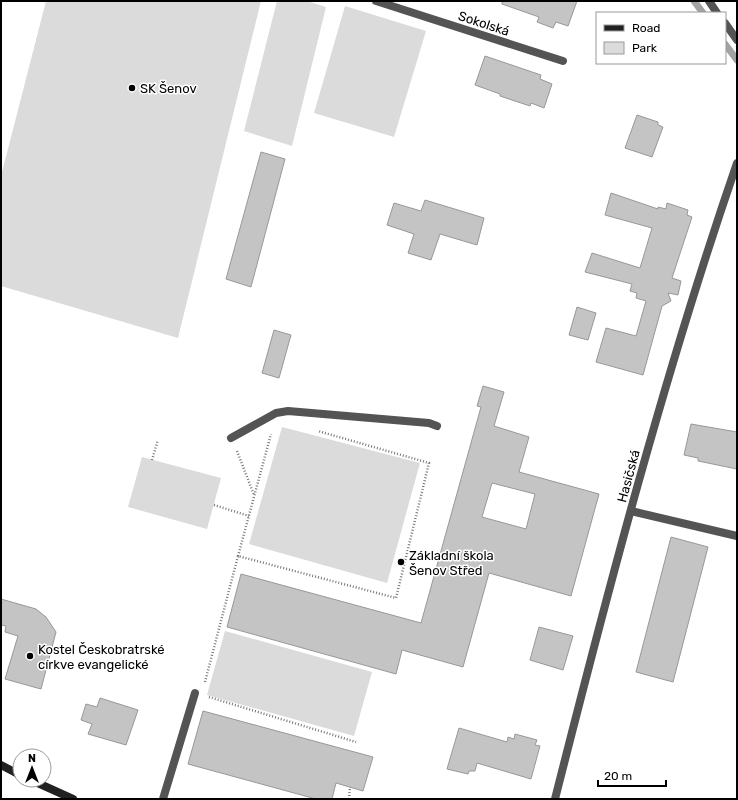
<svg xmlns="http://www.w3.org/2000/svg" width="738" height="800" viewBox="0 0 738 800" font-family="Rubik,sans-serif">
	<rect width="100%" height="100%" fill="#fff"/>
	<path fill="#dbdbdb" d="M46,1h215l-83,337 -177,-52v-110z
		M277,1h30l19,6 -34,139 -48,-15z
		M345,6l81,25 -32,106 -80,-24z
		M282,427l138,36 -33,120 -138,-39z
		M142,457l79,21 -14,51 -79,-22z
		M225,631l147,41 -18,64 -147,-41z"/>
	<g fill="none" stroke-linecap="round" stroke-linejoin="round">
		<path stroke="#a2a2a2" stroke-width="7" d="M694,1l9,12
			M725,44l12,16"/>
	</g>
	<path fill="#c4c4c4" stroke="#989898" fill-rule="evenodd" d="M502,1h75l-9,25 -12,-4 -3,6 -16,-6 2,-5 -37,-13z
		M485,56l56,19 -1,4 12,5 -8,24 -13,-5 -1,3 -30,-10v-2l-25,-9z
		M637,115l21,7v3l5,2 -11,30 -27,-9z
		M261,152l24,7 -34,128 -25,-8z
		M611,193l47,16v-2l8,2 1,-6 21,7 -1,5 5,2 -20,61 9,3 -3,14 -10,-2 3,8 -9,5 -19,69 -47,-13 10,-34 30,8 10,-35 -10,-3 1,-5 -7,-2 2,-7 -47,-12 7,-19 48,15 12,-40 -47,-13z
		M425,200l59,18 -7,27 -37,-11 -9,26 -23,-7 6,-19 -27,-9 7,-22 27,8z
		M577,307l19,6 -8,27 -19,-5z
		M274,330l17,5 -12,43 -17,-5z
		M483,386l21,6 -10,34 35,11 -10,35 80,22 -28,102 -82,-23 -26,94 -61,-17 -6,24 -169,-47 14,-53 180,49 60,-216 -4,-1zM492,483l43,11 -9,35 -44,-12z
		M691,424l46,8v37l-39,-8v-3l-14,-3z
		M671,537l37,10 -35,135 -37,-10z
		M1,599l35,10 10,8 10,15 -15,57 -36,-10 13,-43 -13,-4 1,-6 -5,-1z
		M539,627l34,9 -10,34 -33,-10z
		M100,698l38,12 -12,35 -38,-11 4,-10 -11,-4 5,-16 11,3z
		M203,711l170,46 -10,34 -27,-8 -4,16h-16l-128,-35z
		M459,728l48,14 1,-5 6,2 1,-5 22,6 -2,5 5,1 -9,33 -54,-16 -2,8h-6l-1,3 -21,-5z"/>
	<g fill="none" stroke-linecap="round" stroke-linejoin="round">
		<path stroke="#767676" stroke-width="2.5" stroke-dasharray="1 2" stroke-linecap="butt" d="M237,451l17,44
			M152,460l6,-20
			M214,505l35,11
			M238,556l33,-122
			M205,682l33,-126 158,42 33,-135 -111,-32
			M209,697l147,45
			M349,799l1,-12"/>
		<path stroke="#545454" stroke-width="8" d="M709,1l8,12
			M725,23l12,17
			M231,438l45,-25 12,-2 141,12 8,3
			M631,511l106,25
			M163,799l32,-106"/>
		<path stroke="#545454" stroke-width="8" d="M376,1l187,60
			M555,799c54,-213 110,-427 182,-636"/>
		<path stroke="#212121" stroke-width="8" d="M1,765l19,10
			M31,780l42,19"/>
	</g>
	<g fill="#000" stroke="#fff" stroke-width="1.5">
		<circle cx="132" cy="88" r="4"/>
		<circle cx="401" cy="562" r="4"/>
		<circle cx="30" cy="656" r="4"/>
	</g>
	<g text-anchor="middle" stroke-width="3" stroke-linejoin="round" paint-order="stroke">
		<g font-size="13" fill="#000" stroke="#fff">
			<text transform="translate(484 23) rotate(18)" y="5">Sokolská</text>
			<text transform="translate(628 476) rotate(-75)" y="5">Hasičská</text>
		</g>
		<g font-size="13" fill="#000" stroke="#fff" text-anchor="start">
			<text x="140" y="93">SK Šenov</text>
			<text x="409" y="560">Základní škola<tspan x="409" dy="15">Šenov Střed</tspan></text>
			<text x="38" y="654">Kostel Českobratrské<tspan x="38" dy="15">církve evangelické</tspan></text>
		</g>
	</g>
	<rect width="738" height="800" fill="none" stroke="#000000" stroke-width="4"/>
	<rect x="596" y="12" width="130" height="52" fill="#ffffff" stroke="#999999"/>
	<rect x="604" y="25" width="20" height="6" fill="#212121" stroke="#999999"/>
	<text x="632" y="32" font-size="12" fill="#000000">Road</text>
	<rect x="604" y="42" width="20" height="12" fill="#dbdbdb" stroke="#999999"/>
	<text x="632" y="52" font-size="12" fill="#000000">Park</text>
	<g transform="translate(32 768)"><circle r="19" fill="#ffffff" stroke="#999999"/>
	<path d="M0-3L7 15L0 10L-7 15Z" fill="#000000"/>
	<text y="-6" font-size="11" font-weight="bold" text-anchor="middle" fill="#000000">N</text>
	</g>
	<path d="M598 780v6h68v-6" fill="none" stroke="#000000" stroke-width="2"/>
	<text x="604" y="780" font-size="12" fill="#000000" stroke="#ffffff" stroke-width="3" paint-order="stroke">20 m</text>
</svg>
